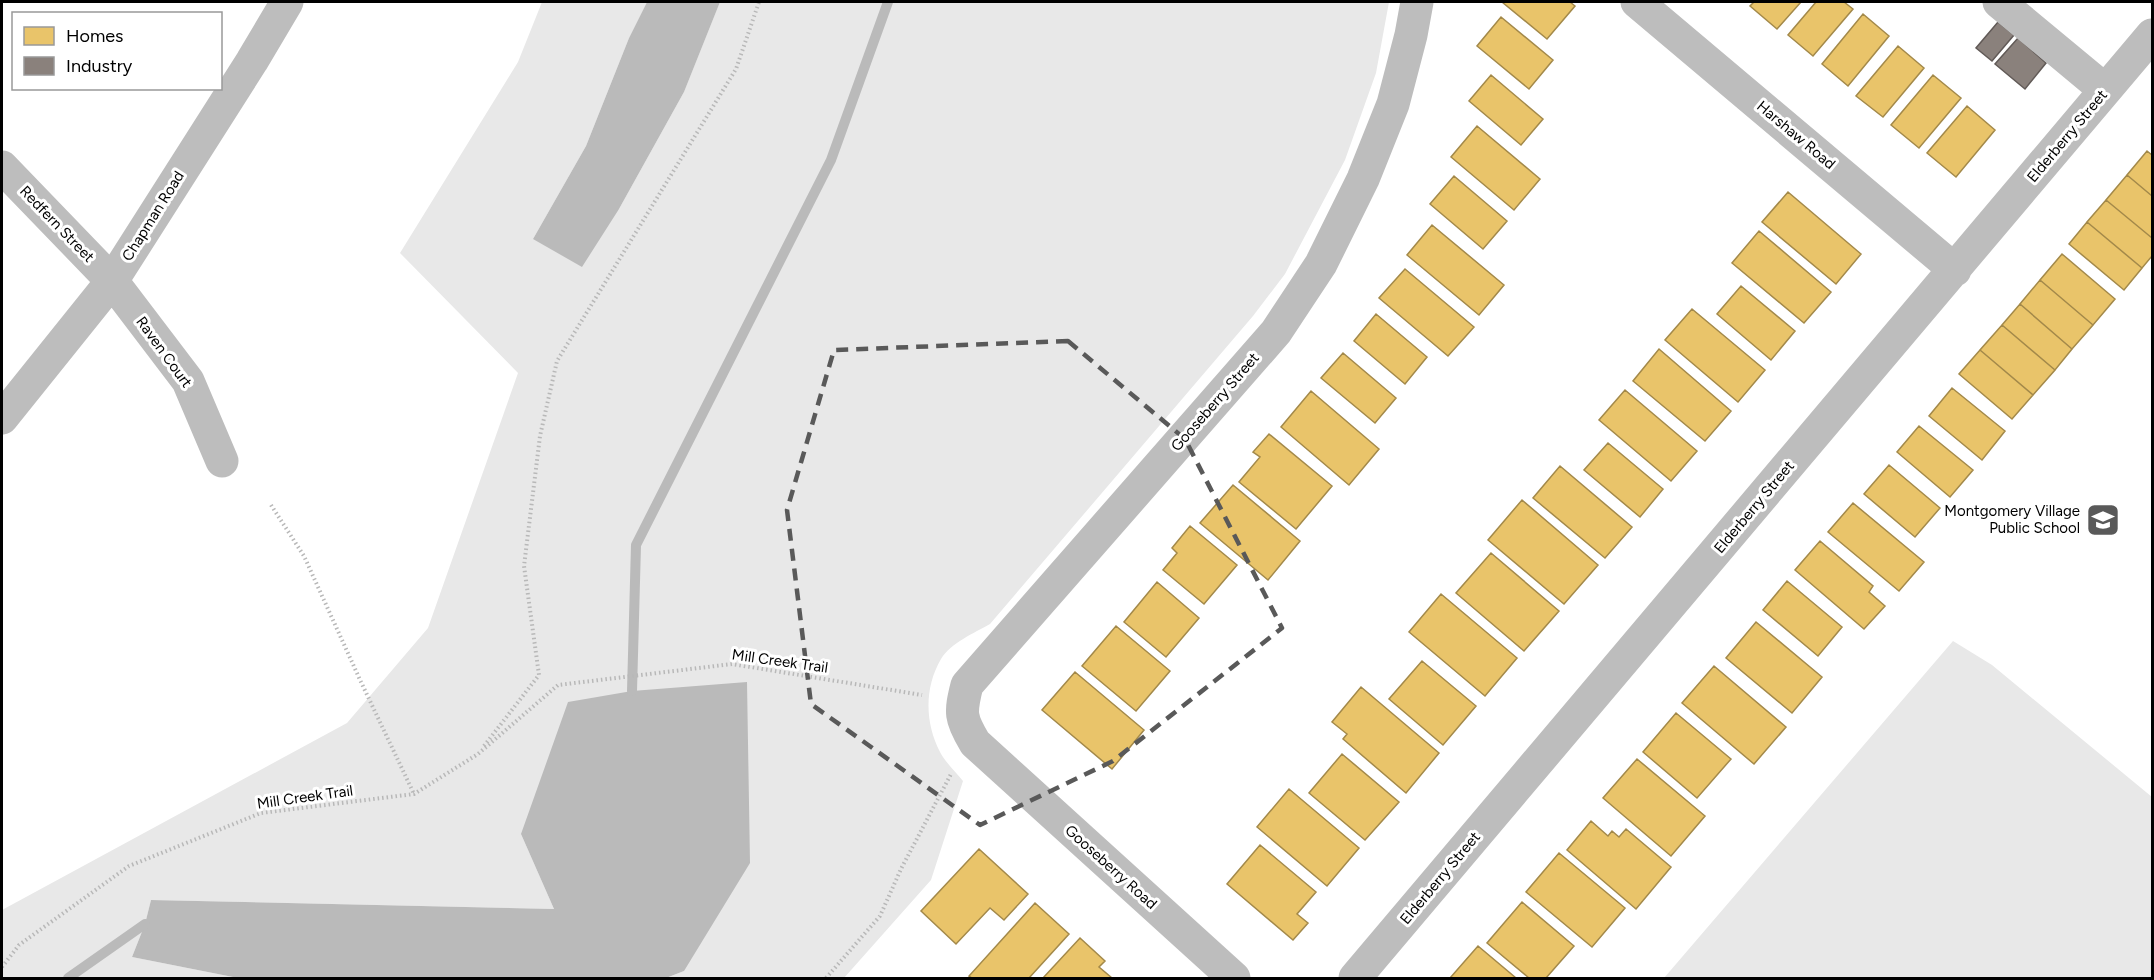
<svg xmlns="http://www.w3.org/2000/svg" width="2154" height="980" viewBox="0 0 2154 980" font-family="Figtree,sans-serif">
	<rect width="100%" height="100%" fill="#fff"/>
	<path fill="#e8e8e8" d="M542,2h105l-18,36 -43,108 -53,93 86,-30 65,-117 36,-90h669l-13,71 -31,87 -60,114 -32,42 -263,308c-16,9 -39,19 -49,35 -17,29 -16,64 -1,93 5,10 16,20 23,29l-32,99 -87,98h-178l18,-7 -163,-137 33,75 -403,-9 -6,24 -13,33 106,21h-236v-68l345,-187 81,-95 90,-255 -118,-120 118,-191z
		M1953,641l39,24 160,132v181h-488z"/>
	<path fill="#bababa" d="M647,2h73l-36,90 -65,117 -37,58 -49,-28 53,-93 43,-108z
		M747,682l3,181 -66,108 -18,7h-428l-106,-21 13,-33 6,-24 403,9 -33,-75 47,-132 64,-11z"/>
	<path fill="#e9c46a" stroke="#a3894a" stroke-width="1.5" d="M1502,2h68l5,4 -28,33z
		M1754,2h47l-24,27 -27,-23z
		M1816,2h28l9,7 -40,47 -25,-21z
		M1863,14l26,22 -41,50 -26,-22z
		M1501,17l52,43 -24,29 -52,-43z
		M1898,46l26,22 -41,49 -27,-21z
		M1491,75l52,44 -22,26 -52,-44z
		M1933,75l28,23 -42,50 -28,-23z
		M1967,106l28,24 -39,47 -29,-24z
		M1477,126l63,53 -26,31 -63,-53z
		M2147,151l5,4v41l-25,-21z
		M2127,175l25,21v42l-46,-38z
		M1454,176l53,45 -24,28 -53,-45z
		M1788,192l73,62 -25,30 -74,-62z
		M2106,200l46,38v18l-10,12 -55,-46z
		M2087,222l55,46 -18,22 -55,-46z
		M1432,225l72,60 -25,30 -72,-60z
		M1759,231l72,61 -27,31 -72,-60z
		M2062,254l53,45 -22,26 -53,-45z
		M1405,269l69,58 -26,29 -69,-58z
		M2040,280l53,45 -21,24 -52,-45z
		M1741,286l54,45 -24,29 -54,-46z
		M2020,304l52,45 -17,21 -53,-45z
		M1692,309l73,61 -27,32 -73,-62z
		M1376,314l51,43 -22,27 -51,-43z
		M2002,325l53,45 -22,25 -53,-45z
		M1659,349l72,62 -26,30 -72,-60z
		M1980,350l53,45 -21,24 -53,-45z
		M1343,353l53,45 -21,25 -54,-45z
		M1952,388l53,43 -23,29 -53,-44z
		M1625,390l72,61 -26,30 -72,-61z
		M1311,391l68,58 -30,36 -68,-58z
		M1919,426l54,44 -23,27 -53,-45z
		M1269,434l63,52 -36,43 -57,-47 21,-25 -7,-5z
		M1608,443l55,46 -23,28 -56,-47z
		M1889,465l51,43 -25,29 -51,-43z
		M1560,466l72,61 -27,31 -72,-60z
		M1233,485l67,56 -32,39 -68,-57z
		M1522,500l76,65 -34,39 -76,-64z
		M1853,503l71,59 -25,29 -71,-59z
		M1190,526l47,39 -33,39 -41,-34 14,-17 -5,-5z
		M1820,541l53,45 -4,6 16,14 -21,23 -69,-59z
		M1491,553l68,58 -35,40 -68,-58z
		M1787,581l55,46 -24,29 -55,-46z
		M1157,582l42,36 -33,39 -42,-35z
		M1441,594l76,64 -32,38 -76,-64z
		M1756,622l66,55 -30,36 -66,-55z
		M1116,626l54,45 -34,40 -54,-45z
		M1422,661l54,45 -33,39 -54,-46z
		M1714,666l72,61 -32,37 -72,-61z
		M1075,672l69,58 -32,39 -70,-59z
		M1361,687l78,66 -33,40 -63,-54 4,-5 -15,-12z
		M1676,713l55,46 -34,39 -54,-46z
		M1342,754l57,48 -34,38 -56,-47z
		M1637,759l68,57 -34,40 -68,-58z
		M1289,789l70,59 -32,38 -70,-59z
		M1591,821l17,15 4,-5 7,6 7,-8 45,38 -35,42 -69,-59z
		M1260,845l56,47 -19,22 11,9 -15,17 -66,-56z
		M979,849l49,45 -24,26 -14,-12 -34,36 -35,-33z
		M1559,853l66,55 -33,39 -66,-55z
		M1522,902l52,44 -28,32h-17l-42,-35z
		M1035,903l34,31 -40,44h-57l-3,-2z
		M1080,938l25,23 -6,6 13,11h-69z
		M1478,946l38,32h-66z"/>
	<path fill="#8a817c" stroke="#615a57" stroke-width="1.5" d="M1998,22l16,13 -22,26 -16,-13z
		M2018,38l28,25 -21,26 -30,-25z"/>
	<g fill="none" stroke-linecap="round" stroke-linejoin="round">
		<path stroke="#bababa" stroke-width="10" d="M632,691l4,-146 195,-385 57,-158
			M68,978l77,-54"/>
		<path stroke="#b8b8b8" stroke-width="4" stroke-dasharray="1.5 3" stroke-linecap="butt" d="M271,505l33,51 57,126 53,112
			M484,746l55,-71 -15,-109 16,-130 17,-75 179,-292 23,-67
			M2,967l17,-22 110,-79 132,-53 153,-19 64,-40 80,-69 174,-21 190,31
			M826,978l54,-62 21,-47 50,-95"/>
		<path stroke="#bdbdbd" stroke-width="33" d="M1637,2l318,268
			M1999,2l106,88
			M2,167l110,114 76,100 34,80
			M2,418l110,-137 140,-220 35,-59
			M1234,978l-259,-235c-15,-25 -15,-30 -8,-58l309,-353 45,-68 42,-85 30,-75 18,-69 6,-33
			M1355,978l797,-943"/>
	</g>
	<path fill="none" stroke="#595959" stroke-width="4.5" stroke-dasharray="12 8" stroke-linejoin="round" d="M1068,341l117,98 97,189 -169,133 -133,64 -169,-121 -24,-194 47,-160z"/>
	<defs>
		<symbol id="school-square" viewBox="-11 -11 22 22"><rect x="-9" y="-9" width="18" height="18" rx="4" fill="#595959" stroke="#fff"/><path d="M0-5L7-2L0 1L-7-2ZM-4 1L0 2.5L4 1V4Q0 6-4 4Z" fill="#fff"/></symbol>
	</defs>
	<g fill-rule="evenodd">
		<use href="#school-square" x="2084" y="501" width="38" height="38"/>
	</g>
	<g text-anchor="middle" stroke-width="6" stroke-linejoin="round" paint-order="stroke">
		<g font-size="15" fill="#000" stroke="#fff">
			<text transform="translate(1796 135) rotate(40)" y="5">Harshaw Road</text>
			<text transform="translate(2067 136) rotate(-50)" y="5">Elderberry Street</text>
			<text transform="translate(153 216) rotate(-58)" y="5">Chapman Road</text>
			<text transform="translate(57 224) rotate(46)" y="5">Redfern Street</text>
			<text transform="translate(164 352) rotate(54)" y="5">Raven Court</text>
			<text transform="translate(1215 402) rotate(-49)" y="5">Gooseberry Street</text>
			<text transform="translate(1754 507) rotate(-50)" y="5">Elderberry Street</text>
			<text transform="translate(780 661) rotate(8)" y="5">Mill Creek Trail</text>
			<text transform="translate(305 797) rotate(-8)" y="5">Mill Creek Trail</text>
			<text transform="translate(1111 867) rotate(42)" y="5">Gooseberry Road</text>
			<text transform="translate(1440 878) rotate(-50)" y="5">Elderberry Street</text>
		</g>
		<g font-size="15" fill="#000" stroke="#fff" text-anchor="end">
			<text x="2080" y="516">Montgomery Village<tspan x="2080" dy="17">Public School</tspan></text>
		</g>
	</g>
	<rect width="2154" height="980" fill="none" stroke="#000000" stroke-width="6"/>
	<rect x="12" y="12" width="210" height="78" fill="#ffffff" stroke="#999999" stroke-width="1.5"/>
	<rect x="24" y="27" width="30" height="18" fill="#e9c46a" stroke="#999999" stroke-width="1.5"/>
	<text x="66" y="42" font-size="18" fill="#000000">Homes</text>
	<rect x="24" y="57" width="30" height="18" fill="#8a817c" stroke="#999999" stroke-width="1.5"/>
	<text x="66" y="72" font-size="18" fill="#000000">Industry</text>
</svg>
